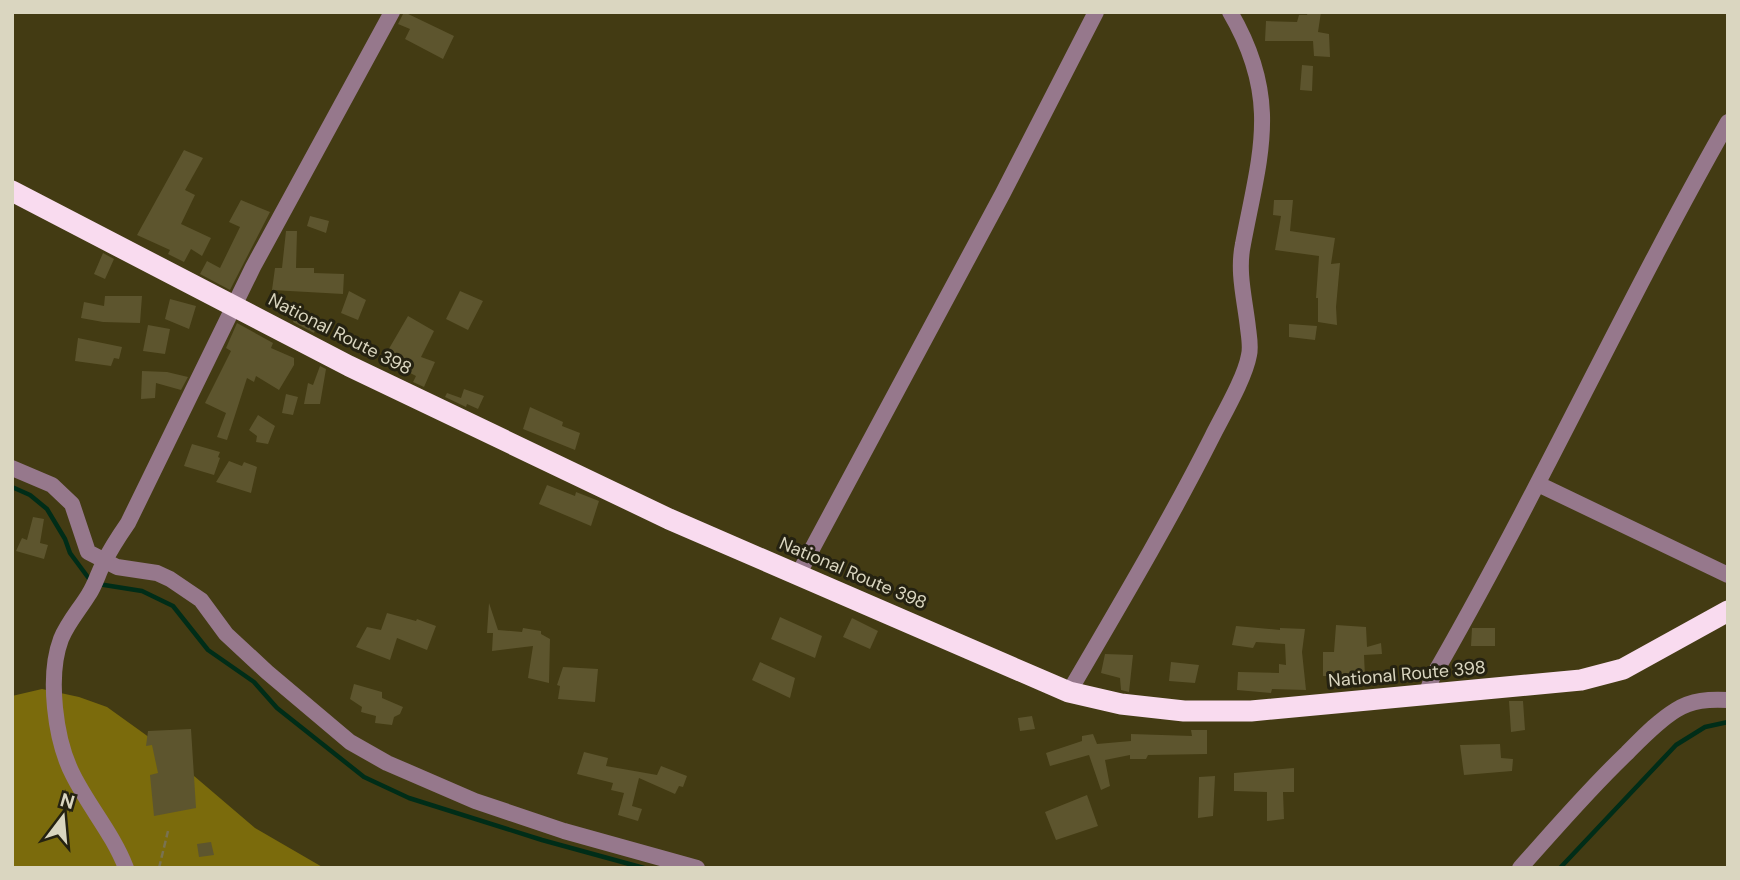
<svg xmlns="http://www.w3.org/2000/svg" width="1740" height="880" viewBox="0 0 1740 880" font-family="'DM Sans',sans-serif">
	<rect width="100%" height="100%" fill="#433b13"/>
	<path fill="#7b6b0c" d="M42,689l37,8 28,10 39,28 109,93 69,40h-312v-172z"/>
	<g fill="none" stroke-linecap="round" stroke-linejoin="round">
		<path stroke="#002d18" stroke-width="4.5" d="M12,487l18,8 17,14 18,30 5,14 20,27
			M98,584l44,7 31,15 35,44 46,32 23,26 87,69 45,21 133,42 102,28
			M1560,868l116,-123 29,-18 23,-5"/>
	</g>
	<path fill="#5d552e" d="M404,12l50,24 -11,23 -38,-20 5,-10 -12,-5z
		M1308,12h13l-3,20 11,2 1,23 -16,-1 -1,-15h-48l1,-20 31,1 2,-7h8z
		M1302,65l11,1 -1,25 -12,-1z
		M184,150l19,8 -18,32 10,5 -14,29 30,14 -9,18 -11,-7 -7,13 -16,-8 2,-4 -33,-15z
		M241,200l29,12 -40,78 -30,-16 7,-13 13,7 20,-41 -11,-5z
		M1274,200h19l-3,31 45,7 -4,26 9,-1 -4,44 1,18 -19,-3v-24h-2l3,-42 -44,-6 6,-34 -8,-1z
		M310,216l19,5 -3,12 -19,-7z
		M286,231h11l-1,37h18v5l30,1 -1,20 -71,-4 3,-22h7z
		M103,253l11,6 -9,20 -11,-5z
		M349,291l17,9 -8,20 -17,-7z
		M460,291l23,10 -15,29 -22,-11z
		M105,296h37l-2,27 -37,-1 -22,-4 3,-16 20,4z
		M170,299l26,7 -7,23 -24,-10z
		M295,316l22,6 -3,11 -21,-11z
		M408,316l26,15 -13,26 14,5 -11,25 -11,-5 3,-6 -33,-17z
		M237,323l36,20 -2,5 23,10v7l-15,25 -23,-14 -2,6 -7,-4 -20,62 -10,-3 9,-24 -21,-10 26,-52 -5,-3z
		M1289,324l28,2 -2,14 -26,-3z
		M148,325l22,4 -5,25 -22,-3z
		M78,338l44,9 -3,12 -5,-1 -3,8 -36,-5z
		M320,366l6,3 -6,35h-16l4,-21 5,2z
		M142,371l25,1 21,5 -7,13 -25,-7 -1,15 -14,1z
		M464,389l20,7 -6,13 -11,-5 -1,3 -21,-10 2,-4 14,5z
		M286,394l12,3 -5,18 -11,-2z
		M530,407l33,15 -1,4 18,7 -5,17 -52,-21z
		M258,415l17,11 -7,18 -12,-2 1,-6 -8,-6z
		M192,444l28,8 -2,5 2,1 -6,17 -30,-9z
		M229,461l13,5 2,-4 13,5 -6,26 -35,-11z
		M547,485l28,11 1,-4 23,9 -8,25 -52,-22z
		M33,517l11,2 -4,24 8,2 -4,14 -28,-8 6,-13 5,2z
		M489,603l9,27 24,2 1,-4 18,3v3l9,5 -1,44 -21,-5 5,-32 -41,5 1,-18h-6z
		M387,613l29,8 1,-2 19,7 -9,24 -30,-12 -7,22 -34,-13 11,-20 14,3z
		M780,617l42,19 -7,22 -44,-19z
		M852,618l26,13 -8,18 -27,-12z
		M1336,625l30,2 1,20 14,-4 1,11 -18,1 1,22 -42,-1v-24h11z
		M1236,626l44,4v-2l25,1 -3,23 4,38 -34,-1 -1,4 -34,-3 1,-18 41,1v-9l7,1 -1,-21 -29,-2 -3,6 -21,-3z
		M1472,628h23v18h-24z
		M1105,654l28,1 -4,37 -8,-2 -1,-12 -19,-5z
		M760,662l35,16 -5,20 -38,-18z
		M1171,662l28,3 -4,18 -26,-2z
		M563,667l35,2 -3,33 -37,-3 2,-13 -3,-1z
		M354,684l28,8v6l21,9 -3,7 -6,3 -2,8 -17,-2 1,-7 -15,-4 1,-5 -12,-8z
		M1509,701h14l2,29 -14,2z
		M1032,716l3,13 -15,2 -2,-13z
		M191,729l5,79 -42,8 -4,-41 8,-2 -6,-28 -6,1 2,-15z
		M1191,730h16v24l-59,1 -2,4h-16v-4l-25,5 5,26 -9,4 -12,-35 -39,11 -4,-13 36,-12v-5l11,-2 4,10 34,-3v-7l61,2z
		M1500,744l1,14 12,1 -1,12 -48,4 -4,-30z
		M584,752l24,6 -2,8 51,9 4,-9 26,10 -4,11 -4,-1 -4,8 -36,-16 -7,28 10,3 -4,12 -20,-6 6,-22 -13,-3 2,-7 -36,-9z
		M1294,768v24h-11l1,27 -17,2v-29l-33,-1v-18z
		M1215,776l-2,40 -15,2 1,-41z
		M1087,795l11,31 -42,14 -11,-28z
		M211,842l3,13 -15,2 -2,-13z"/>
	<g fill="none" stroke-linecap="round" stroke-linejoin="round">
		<path stroke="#797250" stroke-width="2.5" stroke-dasharray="7 3.5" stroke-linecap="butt" d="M159,868l9,-37"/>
		<path stroke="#96788c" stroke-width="16" d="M12,468l40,17 20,19 16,48 29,15 40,6 13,6 31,21 25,34 41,38 83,70 37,21 88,38 89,30 133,37
			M1538,484l190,91
			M798,575l205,-382 93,-181
			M1069,692c49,-84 99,-168 143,-255 11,-22 33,-59 37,-82 2,-8 0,-19 -1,-27 -3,-28 -11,-56 -5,-84 17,-90 38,-145 -13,-232
			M1426,695l6,-17c105,-182 192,-373 296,-556
			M126,868c-13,-34 -37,-61 -53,-93 -18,-35 -26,-99 -12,-136 7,-17 19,-30 28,-45 6,-9 9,-20 14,-30 7,-14 16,-28 25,-41l125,-256 139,-255
			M1520,868c35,-39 69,-79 107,-115 15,-15 31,-32 49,-43 16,-10 33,-11 52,-10"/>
		<path stroke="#f9dbef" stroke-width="21" d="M12,191l337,175 320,153 400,173 52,12 63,7h67l330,-31 42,-11 105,-58"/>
	</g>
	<g text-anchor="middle" stroke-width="6" stroke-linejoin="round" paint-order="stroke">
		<g font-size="18" fill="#dad6c0" stroke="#252211">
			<text transform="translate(340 334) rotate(27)" y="6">National Route 398</text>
			<text transform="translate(853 573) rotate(23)" y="6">National Route 398</text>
			<text transform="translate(1407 674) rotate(-5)" y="6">National Route 398</text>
		</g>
	</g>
	<rect width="1740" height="880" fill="none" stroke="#dad6c0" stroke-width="28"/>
	<g transform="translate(63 817) rotate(16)" stroke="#252211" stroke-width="5" paint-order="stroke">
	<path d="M0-5L12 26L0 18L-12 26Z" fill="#dad6c0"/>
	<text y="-10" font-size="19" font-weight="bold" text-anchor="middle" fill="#dad6c0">N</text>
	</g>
</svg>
